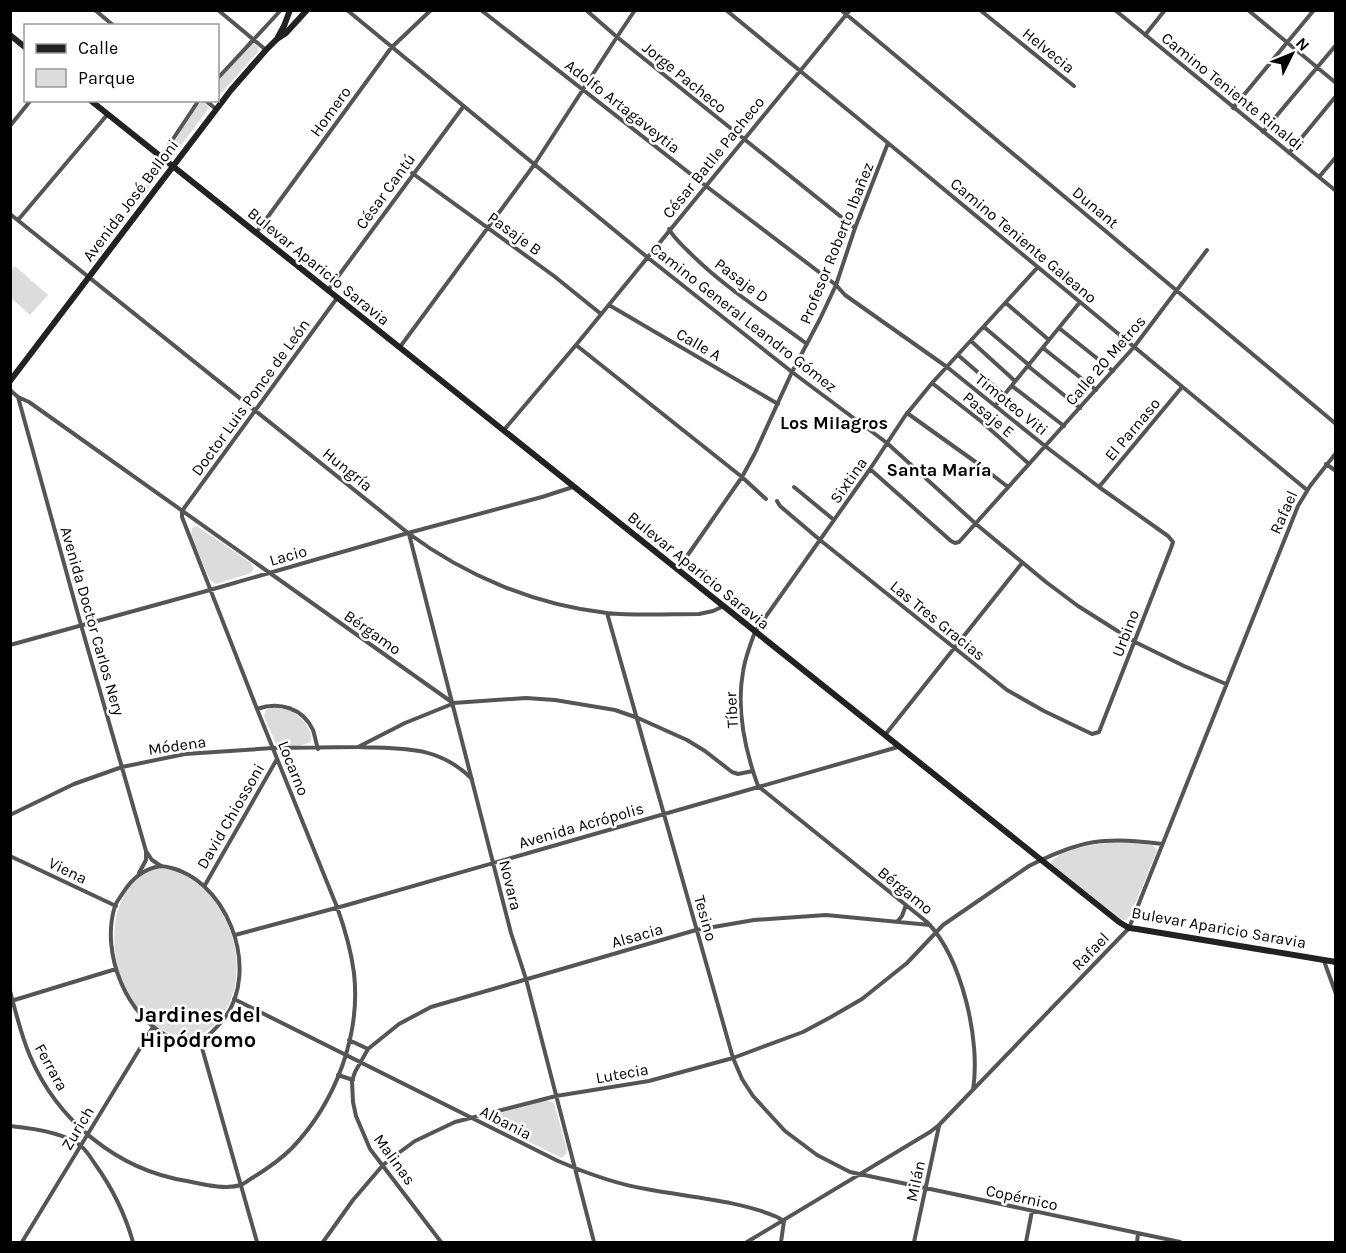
<svg xmlns="http://www.w3.org/2000/svg" width="1346" height="1253" viewBox="0 0 1346 1253" font-family="Karla,sans-serif">
	<rect width="100%" height="100%" fill="#fff"/>
	<path fill="#dcdcdc" d="M253,43l2,1 3,3v5l-40,45v-16z
		M203,102l5,3 1,3 -39,52 -5,-4 1,-3 32,-48z
		M161,163l3,2 -3,7 -69,93 -4,3z
		M15,266l33,29 -18,20 -19,-17v-27z
		M197,526l54,37 3,5 -3,5 -35,11 -6,-4 -19,-44 1,-8z
		M275,707c15,3 26,7 33,21 3,6 5,8 2,14 -8,5 -24,5 -34,2l-12,-28 2,-6z
		M1120,842l32,3 3,2 2,4 -27,65 -4,4h-4l-4,-2 -64,-51 -3,-5c8,-14 53,-19 69,-20z
		M161,868c6,1 13,1 18,3 4,2 8,5 12,8 46,29 64,107 22,147 -9,8 -17,10 -29,10 -63,-5 -92,-112 -50,-154 8,-8 16,-13 27,-14z
		M546,1100l8,3 13,47 -1,4 -4,4 -72,-35 -1,-4 4,-4z"/>
	<g fill="none" stroke-linecap="round" stroke-linejoin="round">
		<path stroke="#555" stroke-width="4" d="M95,10l19,16
			M218,10l48,40
			M347,10l300,247 145,115 95,71 89,81 70,58 32,24 57,36 49,24 42,18
			M481,10l225,176 130,99 9,10 102,72 98,79 54,41 69,49 5,6 -2,6 -72,184 -7,2 -48,-23 -37,-21 -187,-150 -40,-34 -3,-5
			M586,10l31,27 238,191
			M726,10l162,133 419,347
			M841,10l206,172 289,242
			M980,10l94,76
			M1115,10l221,181
			M1248,10l88,73
			M1145,35l20,-25
			M218,78l63,-68
			M205,100l11,9
			M1233,108l81,-98
			M10,126l21,-26
			M1263,132l73,-87
			M1289,153l47,-57
			M161,157l38,-57
			M412,173l142,103 47,38
			M1319,177l17,-20
			M10,214l398,319c58,43 127,72 199,80 29,3 63,1 92,1l14,-3 11,-5
			M18,220l89,-105
			M669,229c5,9 11,14 18,21 35,36 80,64 120,94
			M256,233l135,-185 40,-38
			M328,290l135,-183
			M1006,303l43,37
			M609,305l169,99
			M984,327l45,38
			M1059,328l54,43
			M971,341l44,40
			M576,345l166,132 24,22
			M400,347l134,-182 83,-128 18,-27
			M1043,348l53,42
			M958,355l46,40
			M1028,366l52,42
			M932,383l50,39 47,42
			M1012,386l52,40
			M10,390l8,7 11,5 424,301 73,-5 29,2 60,10 23,8 49,22 18,11 27,21 6,2 15,-3
			M18,397l63,228 65,226 6,9 9,6
			M995,406l85,-104
			M907,413l70,50 31,24
			M504,430l72,-85 274,-335
			M1326,464l10,7
			M870,469l81,72 4,2 4,-1 175,-195 73,-97
			M794,487l40,33
			M1099,487l83,-100
			M409,534l102,399 15,46 68,263
			M678,569l64,-92 13,-24 37,-81 28,-53 16,-34 19,-57 33,-85
			M607,613l126,445 9,21 11,17 32,35 32,24 33,17 330,70
			M10,645l200,-55 198,-57 134,-36 31,-10
			M257,709c22,-8 46,-1 56,21 2,6 3,13 5,19
			M885,735l137,-172
			M359,747c44,2 79,-2 113,32
			M10,815l64,-31 48,-17 63,-13 88,-6 85,-1 47,-24 47,-19
			M10,856l106,50
			M161,866c65,7 102,104 62,154 -6,7 -15,18 -24,21 -8,3 -19,0 -27,-3 -45,-19 -72,-85 -57,-132 3,-7 8,-13 12,-19 9,-12 20,-19 34,-21z
			M139,873l7,-13v-8
			M205,885l72,-126
			M897,922l5,-6 4,-11
			M235,935l112,-30 551,-158
			M1324,961l12,33
			M10,991c6,22 11,44 20,65 27,64 87,114 157,125 15,3 38,9 54,4 3,-1 8,-5 11,-7 15,-9 28,-18 40,-30 43,-45 69,-112 62,-175 -3,-23 -9,-44 -17,-66l-80,-198 -75,-192v-6l155,-213
			M234,999l324,162c28,12 57,23 88,28 41,8 92,11 131,28l7,4 -3,21
			M11,1001l105,-32
			M349,1040l19,9
			M200,1041l57,201
			M338,1075l15,5
			M973,1090c8,-49 -11,-132 -46,-168l-169,-136c-13,-36 -22,-76 -15,-114 2,-14 7,-27 12,-40l115,-163 35,-53 27,-33 106,-116
			M10,1126c21,2 55,7 71,20 6,5 10,12 14,18 18,25 30,50 38,78
			M22,1242l131,-215
			M323,1242l30,-42 30,-35 10,-8 22,-16 40,-19 101,-26 93,-15 84,-23 70,-26 28,-15 31,-18 45,-36 36,-38 86,-59c51,-26 76,-30 133,-22
			M441,1242l-71,-93 -14,-33 -3,-14 -1,-21 3,-9 13,-23 31,-25 32,-17 265,-77 58,-10 72,-5 104,10
			M747,1242l183,-110 9,-7 190,-197 169,-422 12,-20 26,-33
			M914,1242l25,-116
			M1026,1242l6,-31
			M1137,1242l1,-8"/>
		<path stroke="#222" stroke-width="6" d="M10,35l16,13
			M278,37l6,-11 6,-16
			M90,100l1029,822 10,6 8,1 199,33
			M10,381l221,-291 35,-40 11,-11 9,-6 21,-23"/>
	</g>
	<g text-anchor="middle" stroke-width="5" stroke-linejoin="round" paint-order="stroke">
		<g font-size="16" fill="#000" stroke="#fff">
			<text transform="translate(1049 50) rotate(39)" y="6">Helvecia</text>
			<text transform="translate(685 77) rotate(39)" y="6">Jorge Pacheco</text>
			<text transform="translate(1233 91) rotate(39)" y="6">Camino Teniente Rinaldi</text>
			<text transform="translate(623 106) rotate(38)" y="6">Adolfo Artagaveytia</text>
			<text transform="translate(330 111) rotate(-54)" y="6">Homero</text>
			<text transform="translate(713 157) rotate(-51)" y="6">César Batlle Pacheco</text>
			<text transform="translate(385 191) rotate(-54)" y="6">César Cantú</text>
			<text transform="translate(130 200) rotate(-53)" y="6">Avenida José Belloni</text>
			<text transform="translate(1096 207) rotate(40)" y="6">Dunant</text>
			<text transform="translate(515 233) rotate(36)" y="6">Pasaje B</text>
			<text transform="translate(1024 240) rotate(40)" y="6">Camino Teniente Galeano</text>
			<text transform="translate(836 243) rotate(-68)" y="6">Profesor Roberto Ibañez</text>
			<text transform="translate(319 266) rotate(39)" y="6">Bulevar Aparicio Saravia</text>
			<text transform="translate(742 280) rotate(37)" y="6">Pasaje D</text>
			<text transform="translate(744 317) rotate(38)" y="6">Camino General Leandro Gómez</text>
			<text transform="translate(699 344) rotate(30)" y="6">Calle A</text>
			<text transform="translate(1105 360) rotate(-49)" y="6">Calle 20 Metros</text>
			<text transform="translate(250 397) rotate(-54)" y="6">Doctor Luis Ponce de León</text>
			<text transform="translate(1012 404) rotate(39)" y="6">Timoteo Viti</text>
			<text transform="translate(989 414) rotate(40)" y="6">Pasaje E</text>
			<text transform="translate(1132 429) rotate(-50)" y="6">El Parnaso</text>
			<text transform="translate(348 469) rotate(39)" y="6">Hungría</text>
			<text transform="translate(848 480) rotate(-55)" y="6">Sixtina</text>
			<text transform="translate(1283 512) rotate(-66)" y="6">Rafael</text>
			<text transform="translate(288 555) rotate(-16)" y="6">Lacio</text>
			<text transform="translate(699 570) rotate(39)" y="6">Bulevar Aparicio Saravia</text>
			<text transform="translate(938 620) rotate(39)" y="6">Las Tres Gracias</text>
			<text transform="translate(93 621) rotate(74)" y="6">Avenida Doctor Carlos Nery</text>
			<text transform="translate(373 632) rotate(35)" y="6">Bérgamo</text>
			<text transform="translate(1125 633) rotate(-69)" y="6">Urbino</text>
			<text transform="translate(731 710) rotate(-93)" y="6">Tíber</text>
			<text transform="translate(177 745) rotate(-8)" y="6">Módena</text>
			<text transform="translate(294 768) rotate(68)" y="6">Locarno</text>
			<text transform="translate(230 816) rotate(-60)" y="6">David Chiossoni</text>
			<text transform="translate(581 825) rotate(-16)" y="6">Avenida Acrópolis</text>
			<text transform="translate(68 870) rotate(26)" y="6">Viena</text>
			<text transform="translate(511 885) rotate(76)" y="6">Novara</text>
			<text transform="translate(906 890) rotate(39)" y="6">Bérgamo</text>
			<text transform="translate(706 918) rotate(74)" y="6">Tesino</text>
			<text transform="translate(1219 927) rotate(10)" y="6">Bulevar Aparicio Saravia</text>
			<text transform="translate(637 935) rotate(-16)" y="6">Alsacia</text>
			<text transform="translate(1090 951) rotate(-46)" y="6">Rafael</text>
			<text transform="translate(52 1067) rotate(61)" y="6">Ferrara</text>
			<text transform="translate(622 1073) rotate(-10)" y="6">Lutecia</text>
			<text transform="translate(506 1122) rotate(27)" y="6">Albania</text>
			<text transform="translate(77 1128) rotate(-59)" y="6">Zurich</text>
			<text transform="translate(395 1159) rotate(54)" y="6">Malinas</text>
			<text transform="translate(915 1181) rotate(-78)" y="6">Milán</text>
			<text transform="translate(1022 1197) rotate(12)" y="6">Copérnico</text>
		</g>
		<g font-size="18" font-weight="bold" fill="#000" stroke="#fff">
			<text x="834" y="429">Los Milagros</text>
			<text x="939" y="476">Santa María</text>
		</g>
		<g font-size="22" font-weight="bold" fill="#000" stroke="#fff">
			<text x="198" y="1022">Jardines del<tspan x="198" dy="25">Hipódromo</tspan></text>
		</g>
	</g>
	<rect width="1346" height="1253" fill="none" stroke="#000000" stroke-width="24"/>
	<rect x="24" y="24" width="195" height="78" fill="#ffffff" stroke="#999999" stroke-width="1.5"/>
	<rect x="36" y="44" width="30" height="9" fill="#222222" stroke="#999999" stroke-width="1.5"/>
	<text x="78" y="54" font-size="18" fill="#000000">Calle</text>
	<rect x="36" y="69" width="30" height="18" fill="#dcdcdc" stroke="#999999" stroke-width="1.5"/>
	<text x="78" y="84" font-size="18" fill="#000000">Parque</text>
	<g transform="translate(1292 54) rotate(47)" stroke="#ffffff" stroke-width="4.5" paint-order="stroke">
	<path d="M0-4.5L10 22L0 15L-10 22Z" fill="#000000"/>
	<text y="-9" font-size="16" font-weight="bold" text-anchor="middle" fill="#000000">N</text>
	</g>
</svg>
